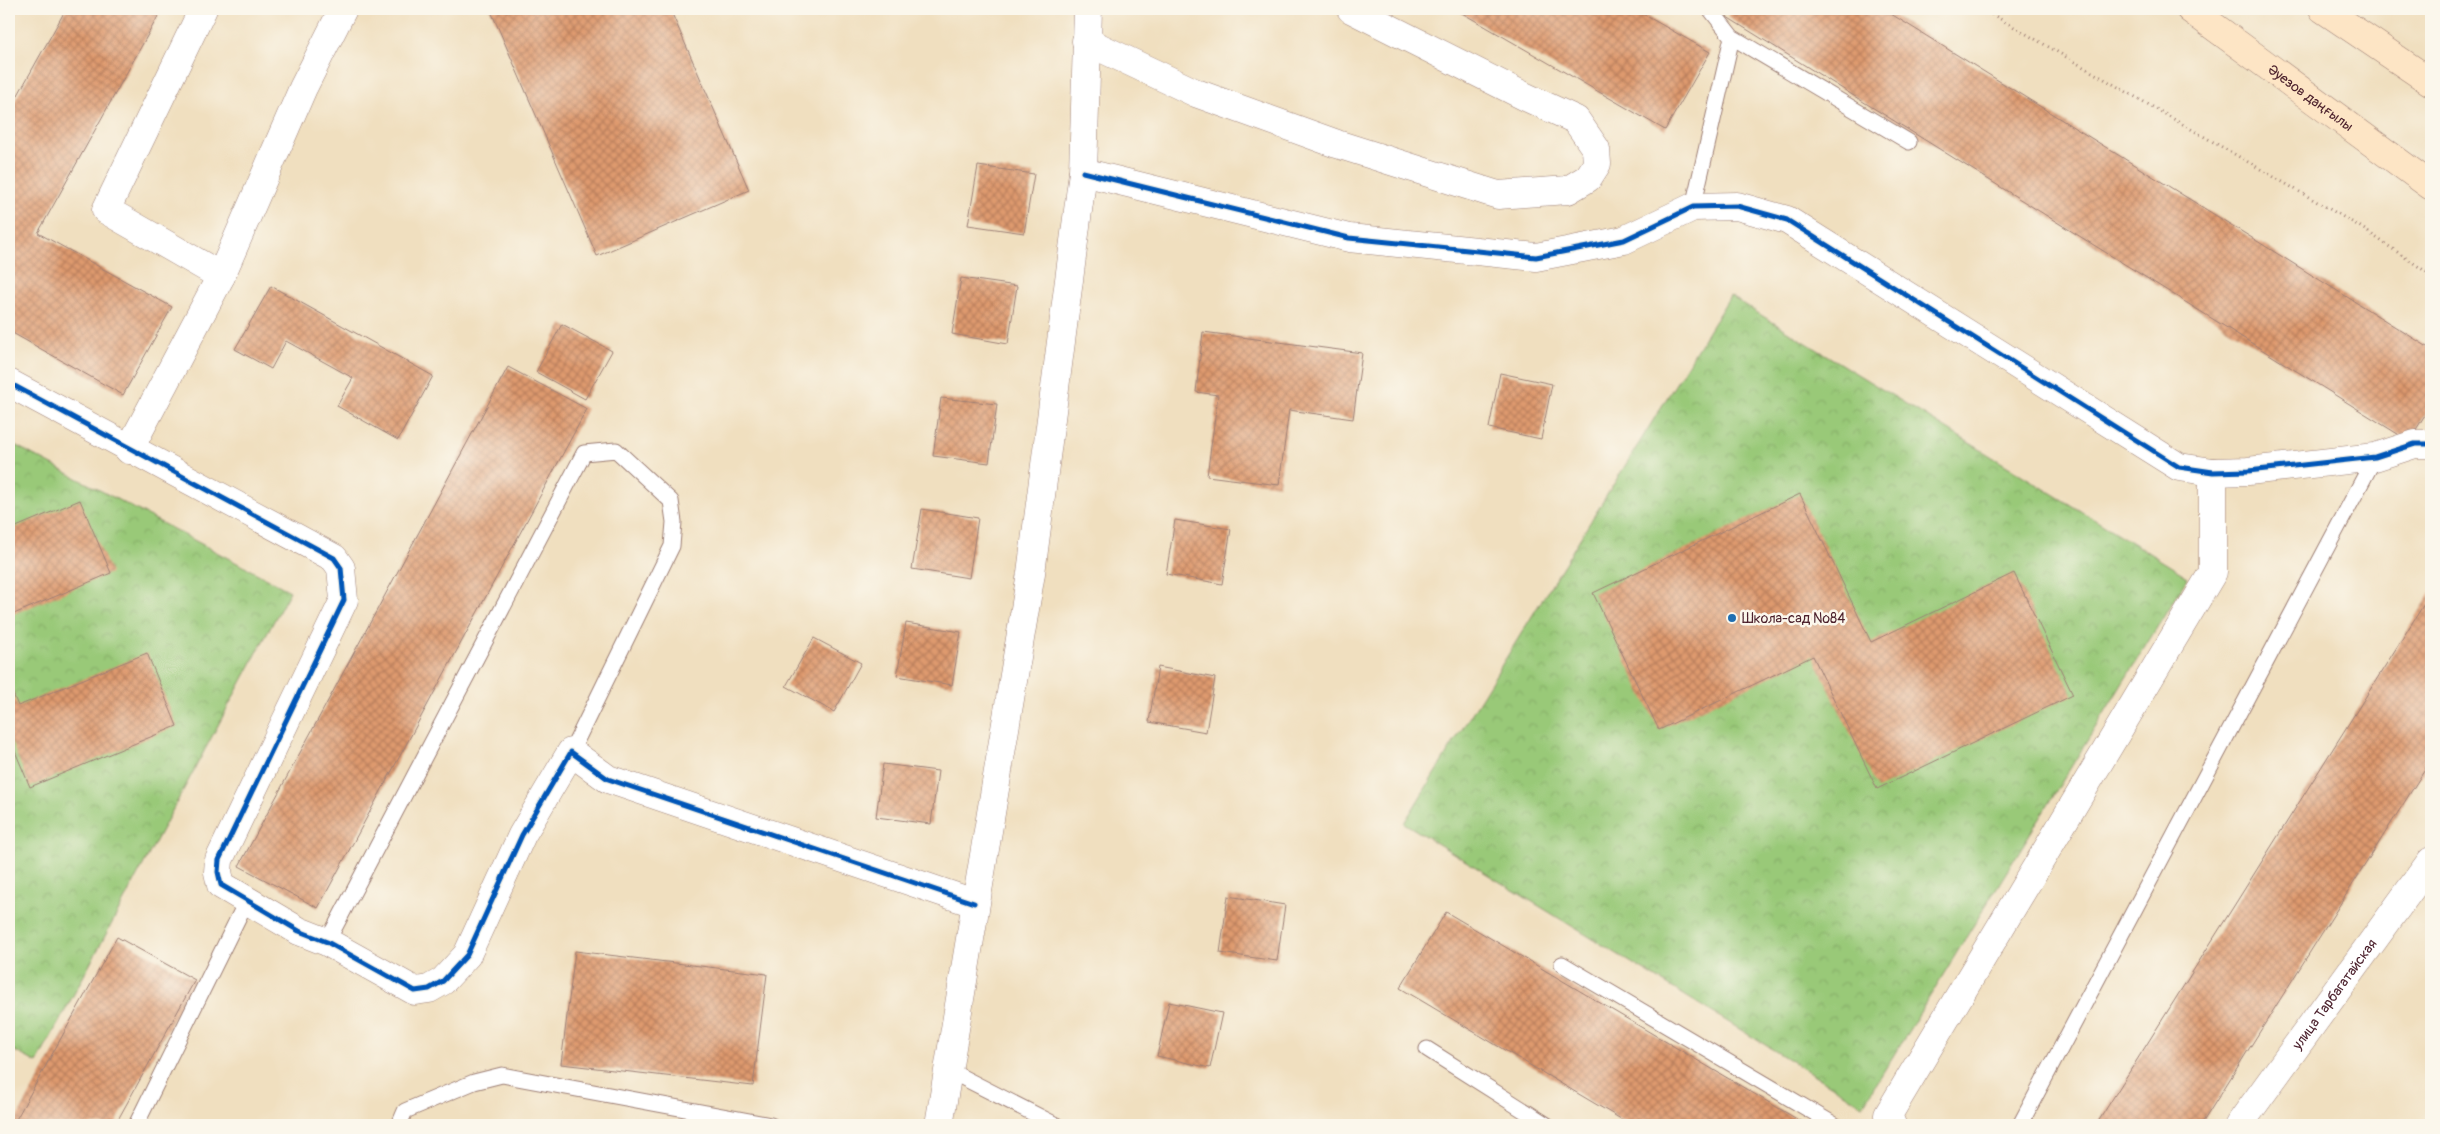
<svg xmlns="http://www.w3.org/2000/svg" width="2440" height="1134" viewBox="0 0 2440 1134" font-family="Pangolin,sans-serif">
	<defs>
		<pattern id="park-crowns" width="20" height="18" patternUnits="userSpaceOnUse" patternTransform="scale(1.25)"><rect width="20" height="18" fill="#99c978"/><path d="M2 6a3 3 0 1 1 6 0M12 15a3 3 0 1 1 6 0" fill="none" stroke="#85ac68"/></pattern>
		<pattern id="building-cross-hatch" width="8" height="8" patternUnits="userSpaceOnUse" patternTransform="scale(1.25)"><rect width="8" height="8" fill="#de9a6e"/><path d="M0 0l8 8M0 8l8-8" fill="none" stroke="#b67d5b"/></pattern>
	</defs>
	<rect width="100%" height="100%" fill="#fbf7ec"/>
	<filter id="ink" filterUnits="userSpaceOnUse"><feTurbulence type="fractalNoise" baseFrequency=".02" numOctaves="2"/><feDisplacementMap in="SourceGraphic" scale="10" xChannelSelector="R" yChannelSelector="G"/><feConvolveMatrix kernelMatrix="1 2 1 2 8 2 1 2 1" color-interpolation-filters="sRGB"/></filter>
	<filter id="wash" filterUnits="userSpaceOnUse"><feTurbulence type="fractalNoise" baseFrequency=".0096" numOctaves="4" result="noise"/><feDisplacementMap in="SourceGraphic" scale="20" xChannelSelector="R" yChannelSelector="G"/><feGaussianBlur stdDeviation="1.12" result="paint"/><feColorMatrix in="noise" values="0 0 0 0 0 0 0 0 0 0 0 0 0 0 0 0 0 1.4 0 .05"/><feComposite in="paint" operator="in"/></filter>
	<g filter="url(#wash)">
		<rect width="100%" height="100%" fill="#f0dfbf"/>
		<path fill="url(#park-crowns)" stroke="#727452" d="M1730,296l458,281 -325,528 -459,-282z
			M9,442l281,149 -253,472 -28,-15z"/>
		<g id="blocks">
			<path fill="url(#building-cross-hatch)" d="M66,9h96l-124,224 134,74 -49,88 -114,-64v-220z
				M490,9h180l79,181 -152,66z
				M1455,9h179l76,43 -45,78z
				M1732,9h151l548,340v56l-22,36 -682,-424z
				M978,166l56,8 -10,59 -56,-8z
				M961,278l56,8 -9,58 -56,-10z
				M271,286l162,90 -35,64 -61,-34 16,-28 -67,-37 -15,28 -36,-20z
				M562,324l50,27 -27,48 -49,-27z
				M1203,332l159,21 -9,66 -64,-9 -10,75 -72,-9 11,-81 -22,-3z
				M508,367l79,42 -269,499 -79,-42z
				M1500,373l52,11 -11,55 -52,-11z
				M941,398l56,6 -8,59 -56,-7z
				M1800,494l71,148 143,-69 59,122 -196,94 -64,-133 -154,74 -66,-137z
				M80,500l31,73 -102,43v-86z
				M922,509l56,9 -9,60 -57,-9z
				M1175,520l56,9 -9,55 -56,-10z
				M2431,593v167l-230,365h-105z
				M906,623l55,9 -9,53 -55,-9z
				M814,638l47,25 -27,49 -48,-26z
				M147,653l30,73 -147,61 -21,-50v-53l9,22z
				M1158,667l57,11 -9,54 -57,-10z
				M883,764l55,7 -7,53 -55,-7z
				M1228,896l57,9 -8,56 -57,-8z
				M1446,912l361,213h-176l-231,-137z
				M117,937l78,43 -80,145h-102z
				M575,951l192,23 -14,112 -192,-22z
				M1169,1002l53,11 -12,55 -53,-12z"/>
		</g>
	</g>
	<g filter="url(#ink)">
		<use href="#blocks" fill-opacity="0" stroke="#9d7f75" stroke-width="1"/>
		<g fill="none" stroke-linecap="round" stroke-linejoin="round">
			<defs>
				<path id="lane" d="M1710,9l22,28 177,105
					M1693,207l39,-170
					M327,942l257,-489 32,-3 55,51 3,21 -2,24 -101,206
					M1562,964l273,161
					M1427,1049l120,76
					M948,1070l108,55
					M2021,1123l354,-666
					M136,1125l111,-225
					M399,1125l6,-14 69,-29 28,-7 269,50"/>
				<g id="street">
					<path d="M203,9l-97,201 115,66"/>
					<path d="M1086,41l110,52 141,51 161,51 70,-5 20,-12 9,-14 -1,-15 -20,-29 -50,-23 -175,-88"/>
					<path d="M1083,172l266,66 187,19 88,-17 69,-33 44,-1 50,14 392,247 34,5 35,-1 127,-14 40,-13h16"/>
					<path d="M9,383l325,175 7,10 3,32 -125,260 -1,12 3,13 78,46 28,11 88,49 14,-2 14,-8 24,-26 55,-120 49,-83 37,27 366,124"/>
					<path d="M129,450l92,-174 82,-188 40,-79"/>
					<path d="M939,1125l92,-552 52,-401 5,-163"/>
					<path d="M1892,1125l-4,-10 325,-543v-100"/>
					<path id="s1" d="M2239,1125l192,-264"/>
				</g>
				<g id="secondary">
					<path id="s2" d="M2190,9l241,177"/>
					<path d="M2323,9l108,73"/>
				</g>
			</defs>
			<use href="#lane" stroke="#9d7f75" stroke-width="17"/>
			<use href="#street" stroke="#9d7f75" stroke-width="29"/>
			<use href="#secondary" stroke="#9d7f75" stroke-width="29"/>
			<path stroke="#9d7f75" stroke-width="3" stroke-dasharray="1 4" stroke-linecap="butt" d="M1983,9l376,217 72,49"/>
			<use href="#lane" stroke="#fff" stroke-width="15"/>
			<use href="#street" stroke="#fff" stroke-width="28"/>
			<use href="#secondary" stroke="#fde5c5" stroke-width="28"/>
			<defs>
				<path id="cycleway" d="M1083,172l266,66 187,19 88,-17 69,-33 44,-1 50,14 392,247 34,5 35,-1 127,-14 40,-13h16
					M9,383l325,175 7,10 3,32 -125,260 -1,12 3,13 78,46 28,11 88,49 14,-2 14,-8 24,-26 55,-120 49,-83 37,27 366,124"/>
			</defs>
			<use href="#cycleway" stroke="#fbf7ec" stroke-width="8"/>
			<use href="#cycleway" stroke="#0057b8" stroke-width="5"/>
		</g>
	</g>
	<circle fill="#1f6fb2" stroke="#fbf7ec" stroke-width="2" cx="1732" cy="618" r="5"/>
	<g text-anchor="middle" stroke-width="5" stroke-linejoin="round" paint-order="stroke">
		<g font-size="14" fill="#4a1f2b" stroke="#fbf7ec">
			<text dy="5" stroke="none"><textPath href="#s2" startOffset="150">Әуезов даңғылы</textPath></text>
			<text dy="5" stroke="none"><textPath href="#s1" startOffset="162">улица Тарбагатайская</textPath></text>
		</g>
		<g font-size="14" fill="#4a1f2b" stroke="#fbf7ec" text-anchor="start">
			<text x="1742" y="623">Школа-сад №84</text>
		</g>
	</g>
	<rect width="2440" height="1134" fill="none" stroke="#fbf7ec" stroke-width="30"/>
</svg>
